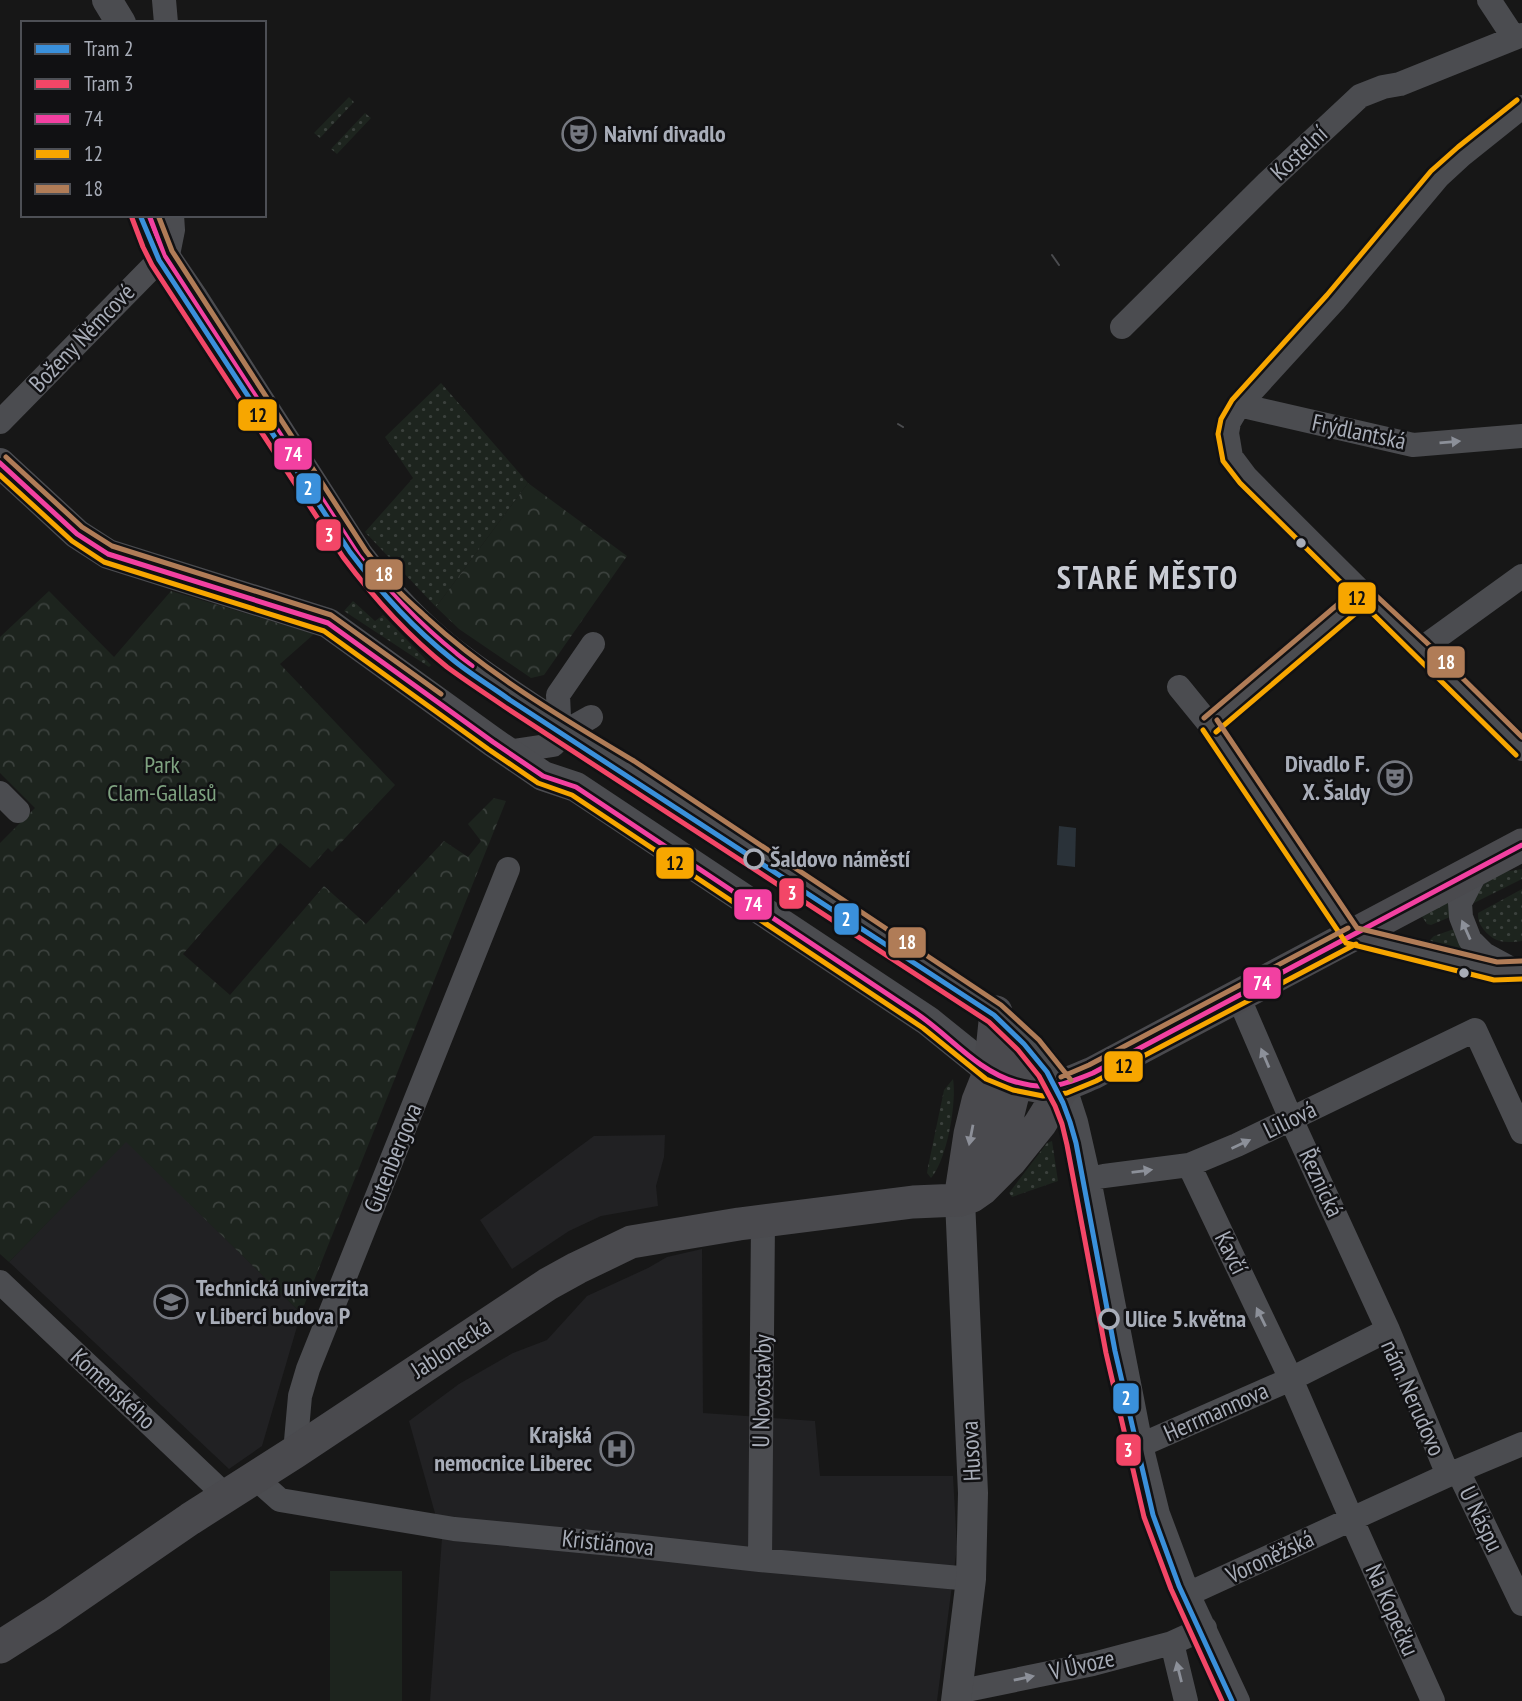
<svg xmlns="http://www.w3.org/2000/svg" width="1522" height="1701" viewBox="0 0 1522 1701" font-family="'PT Sans Narrow',sans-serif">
	<defs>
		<pattern id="grass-dots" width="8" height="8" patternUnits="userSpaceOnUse" patternTransform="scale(1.75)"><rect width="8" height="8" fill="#1d241e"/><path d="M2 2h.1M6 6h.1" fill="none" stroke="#3b413d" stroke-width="1.8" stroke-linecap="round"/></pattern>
		<pattern id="park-crowns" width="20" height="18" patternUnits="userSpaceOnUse" patternTransform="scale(1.75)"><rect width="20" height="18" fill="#1d241e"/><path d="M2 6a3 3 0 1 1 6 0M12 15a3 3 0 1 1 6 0" fill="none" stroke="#3b413d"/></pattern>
	</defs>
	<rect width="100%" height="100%" fill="#171717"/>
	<path fill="#212123" d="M665,1135l-1,22 -8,29 2,20 -57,10 -32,15 -57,38 -32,-49 114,-84z
		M126,1141l175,172 -39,133 -33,23 -220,-207z
		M702,1249l1,164 112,8 5,55h133l4,71 -20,154h-507l12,-163 -33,-117 50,-37 54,-31 34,-13 40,-44 61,-28 19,-11z"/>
	<path fill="url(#grass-dots)" d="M349,97l5,5 -34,36 -6,-5z
		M365,113l6,5 -34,36 -6,-5z
		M441,383l87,100 -92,124 -71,-75 48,-54 -28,-41z
		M353,601l22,20 8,-6 48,50 -2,2 -85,-56z
		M1522,869v10l-52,26 21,-31z
		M1522,889v52c-17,2 -27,2 -38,-11 -5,-7 -6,-9 -6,-17z
		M1447,896l3,21 -19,8 -4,-1 -6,-9z
		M1454,929l13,22 -4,1 -32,-10 -1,-2 4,-4z
		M953,1079c4,23 -6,81 -22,99l-4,-5 1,-6 16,-77z
		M1052,1141l6,40 -46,16 -3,-4 38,-50z"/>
	<path fill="url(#park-crowns)" d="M528,483l99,73 -83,119 -13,3 -72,-49 -23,-22z
		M49,591l65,66 57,-66 143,43 -34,30 115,121 -63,67 -4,-4 -18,20 -30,-25 -97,111 47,41 94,-109 42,38 78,-83 24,16 13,-16 -13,-17 26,-26 12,3 -205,512 -175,-171 -117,120 -9,-8v-411l35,-35 -35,-35v-136z"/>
	<path fill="#1d241e" d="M330,1571h72v130h-72z"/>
	<path fill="#2a3239" d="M1059,826l17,2 -1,39 -18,-2z"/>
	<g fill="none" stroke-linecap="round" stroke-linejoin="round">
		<path stroke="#4b4c50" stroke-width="24" d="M164,0l2,23
			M1489,0l25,38
			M1522,107l-59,47 -25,23 -104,124 -95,104 -10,17 -2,11 4,24 15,20c91,92 183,182 276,272
			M1122,327l145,-144 93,-87 23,-9 17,-3 122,-49
			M1239,405l174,40 109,-9
			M0,422l169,-172 4,-20 -1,-15
			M1421,649l101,-73
			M1179,687l31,38 142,211 144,35 26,-1
			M1210,725l153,-130
			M566,731l63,37 367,244 28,24 21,23 19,26 12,37 13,57 52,266 17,69 30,80 50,107
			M566,731l-7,-14 -1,-22 35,-51
			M507,752l46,-7 13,-14 25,-14
			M0,793l18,18
			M1478,869l-18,34 1,14 9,23 14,14 24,13
			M1238,996l53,123 97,211 60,145
			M1189,1165l102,214 61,141 81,181
			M1089,1179l15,-3 85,-11 48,-20 238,-115 47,102
			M0,1282l226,214
			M1141,1445l150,-66 97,-49
			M295,1452l5,-56 8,-27 200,-500
			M1458,1471l64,133
			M254,1477l26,23 174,29 179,17 127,14 211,19
			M760,1560l3,-339
			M1188,1594l260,-119 74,-31
			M1172,1643l14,58
			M957,1692l136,-28 79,-21 33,-15"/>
		<path stroke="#4b4c50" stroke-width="30" d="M107,0l14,23
			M149,215l15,40 30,44 165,257c27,35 56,67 90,94 37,29 78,55 117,81
			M0,463l77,71 31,20 220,69 165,119 50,34 33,11 352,234 62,50
			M956,1701l15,-122 2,-86 -13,-293"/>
		<path stroke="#4a4a4e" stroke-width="33" d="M990,1071c23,10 46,19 71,14 11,-2 22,-8 32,-12l429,-228
			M991,1175l4,-9 21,-84 -6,-20
			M960,1200l10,-66 8,-33 12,-30 6,-59
			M0,1647l52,-33 138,-95 105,-67 253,-168 29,-16 54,-26 108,-18 174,-22 47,-2 12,-4 10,-7 29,-29 29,-36 24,-39"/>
		<path stroke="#4b4c4f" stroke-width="2" d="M1052,255l7,10
			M898,424l5,3"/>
		<defs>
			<path id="bus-1" d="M149,215l15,40 195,301c34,41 70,78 113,110
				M0,463l77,71 31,20 220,69 165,119 50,34 33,11c113,75 227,151 340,226 33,22 61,58 100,69 32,9 48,3 77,-9l429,-228"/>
			<path id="bus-2" d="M141,218l16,42 195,301c33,42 71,79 115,112
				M0,475l72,66 32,21 220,69 164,118 50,34 34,12 351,233 63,51 27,11 30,6 24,-3 29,-12 260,-137
				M1203,730l143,213 148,37 28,-1
				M1216,732l153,-130
				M1516,755l-276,-272 -17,-22 -5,-27 3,-15 11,-19 95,-105 104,-124 27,-24 59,-47"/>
			<path id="bus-3" d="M158,215l14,36 194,300c8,10 15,20 23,30 11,13 25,25 38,37 62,57 135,100 207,143l367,244 38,35 32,40
				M6,457l76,70 30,19 219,69 110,79
				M1369,589l58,54 95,94
				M1204,718l153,-130
				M1217,720l140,208 140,34 25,-1
				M1061,1077l28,-12 259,-137"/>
		</defs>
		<use href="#bus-1" stroke="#111113" stroke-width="10"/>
		<use href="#bus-2" stroke="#111113" stroke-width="10"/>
		<use href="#bus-3" stroke="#111113" stroke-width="10"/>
		<use href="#bus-1" stroke="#f240a1" stroke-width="5"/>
		<use href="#bus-2" stroke="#f7a600" stroke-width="5"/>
		<use href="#bus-3" stroke="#b07c57" stroke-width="5"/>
		<defs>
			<path id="tram-1" d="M140,215l19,45 191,292c30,40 63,76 102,107 18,15 39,27 58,41l484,315 30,29 23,28 16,31 7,19 6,21 39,208 38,164 26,71 53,115"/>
			<path id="tram-2" d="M132,218l11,29 9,18 191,292c30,40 64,78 104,110 19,14 39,27 58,40l484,315 29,28 21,26 16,30 7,18 5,21 39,208 38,164 27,72 51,112"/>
		</defs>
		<use href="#tram-1" stroke="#111113" stroke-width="10"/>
		<use href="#tram-2" stroke="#111113" stroke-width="10"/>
		<use href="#tram-1" stroke="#3a90db" stroke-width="5"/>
		<use href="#tram-2" stroke="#f34667" stroke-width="5"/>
	</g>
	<defs><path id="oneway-solid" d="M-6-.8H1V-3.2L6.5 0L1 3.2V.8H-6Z" transform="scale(1.75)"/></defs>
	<g fill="#8c9099">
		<use href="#oneway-solid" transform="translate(1450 442) rotate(-5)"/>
		<use href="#oneway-solid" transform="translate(1466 930) rotate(-114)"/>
		<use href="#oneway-solid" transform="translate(1265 1058) rotate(-113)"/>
		<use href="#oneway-solid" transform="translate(1241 1144) rotate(-25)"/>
		<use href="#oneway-solid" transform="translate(1142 1171) rotate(-7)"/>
		<use href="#oneway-solid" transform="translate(1261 1317) rotate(-116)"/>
		<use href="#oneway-solid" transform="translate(1179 1672) rotate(-104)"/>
		<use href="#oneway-solid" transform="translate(1024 1678) rotate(-12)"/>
	</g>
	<use fill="#8c8f98" href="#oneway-solid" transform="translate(971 1135) rotate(101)"/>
	<defs>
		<symbol id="theatre-ring" viewBox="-11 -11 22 22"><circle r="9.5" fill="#111113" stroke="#757880" stroke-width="1.5"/><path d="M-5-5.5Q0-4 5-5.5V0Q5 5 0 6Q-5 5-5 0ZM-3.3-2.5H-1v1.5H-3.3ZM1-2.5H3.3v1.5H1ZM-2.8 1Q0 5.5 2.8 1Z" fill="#757880"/></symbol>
		<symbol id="university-ring" viewBox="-11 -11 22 22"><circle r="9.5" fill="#111113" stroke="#757880" stroke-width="1.5"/><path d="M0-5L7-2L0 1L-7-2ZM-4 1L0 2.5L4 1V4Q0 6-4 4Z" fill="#757880"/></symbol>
		<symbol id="hospital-ring" viewBox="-11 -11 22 22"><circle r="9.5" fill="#111113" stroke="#757880" stroke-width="1.5"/><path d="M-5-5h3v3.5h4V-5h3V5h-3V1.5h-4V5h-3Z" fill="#757880"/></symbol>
	</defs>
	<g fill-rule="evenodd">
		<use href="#theatre-ring" x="560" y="115" width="38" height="38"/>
		<use href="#theatre-ring" x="1376" y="759" width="38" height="38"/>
		<use href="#university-ring" x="152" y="1283" width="38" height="38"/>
		<use href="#hospital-ring" x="598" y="1430" width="38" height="38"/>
	</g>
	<g fill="#a8adb8" stroke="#111113" stroke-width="2.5">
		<circle cx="1301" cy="543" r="6"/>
		<circle cx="1464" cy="973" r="6"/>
	</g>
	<g fill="#111113" stroke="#a8adb8" stroke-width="3.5">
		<circle cx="754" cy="859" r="9"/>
		<circle cx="1109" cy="1319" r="9"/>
	</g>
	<g text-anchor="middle" stroke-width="5" stroke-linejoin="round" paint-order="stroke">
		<g font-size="24" font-weight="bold" fill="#a8adb8" stroke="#111113" text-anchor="start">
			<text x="604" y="142">Naivní divadlo</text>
			<text x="1370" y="772" text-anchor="end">Divadlo F.<tspan x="1370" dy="28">X. Šaldy</tspan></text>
			<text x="196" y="1296">Technická univerzita<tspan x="196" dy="28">v Liberci budova P</tspan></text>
			<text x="592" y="1443" text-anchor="end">Krajská<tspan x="592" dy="28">nemocnice Liberec</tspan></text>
		</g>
		<g font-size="24" fill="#a8adb8" stroke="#111113">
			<text transform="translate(1299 153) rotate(-43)" y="8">Kostelní</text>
			<text transform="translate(82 338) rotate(-46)" y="8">Boženy Němcové</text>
			<text transform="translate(1359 432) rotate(12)" y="8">Frýdlantská</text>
			<text transform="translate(1290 1120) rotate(-26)" y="8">Liliová</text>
			<text transform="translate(393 1158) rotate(-68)" y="8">Gutenbergova</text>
			<text transform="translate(1321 1183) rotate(65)" y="8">Řeznická</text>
			<text transform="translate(1231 1253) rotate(64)" y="8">Kavčí</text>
			<text transform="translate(451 1348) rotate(-33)" y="8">Jablonecká</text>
			<text transform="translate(113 1389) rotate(43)" y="8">Komenského</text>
			<text transform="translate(762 1391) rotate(-89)" y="8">U Novostavby</text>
			<text transform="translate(1413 1398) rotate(66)" y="8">nám. Nerudovo</text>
			<text transform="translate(1216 1412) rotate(-24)" y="8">Herrmannova</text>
			<text transform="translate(971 1451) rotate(-93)" y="8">Husova</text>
			<text transform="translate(1481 1519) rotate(64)" y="8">U Náspu</text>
			<text transform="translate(608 1543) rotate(6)" y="8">Kristiánova</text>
			<text transform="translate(1270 1557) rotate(-25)" y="8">Voroněžská</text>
			<text transform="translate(1392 1610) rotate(66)" y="8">Na Kopečku</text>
			<text transform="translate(1082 1665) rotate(-13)" y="8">V Úvoze</text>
		</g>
		<g font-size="24" fill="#7fa381" stroke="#111113">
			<text x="162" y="773">Park<tspan x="162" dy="28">Clam-Gallasů</tspan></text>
		</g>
		<g font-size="24" font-weight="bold" fill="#a8adb8" stroke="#111113" text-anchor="start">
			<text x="770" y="867">Šaldovo náměstí</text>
			<text x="1125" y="1327">Ulice 5.května</text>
		</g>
		<g font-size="32" font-weight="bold" letter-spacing="2" fill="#c9ccd4" stroke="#111113">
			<text x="1148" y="589">STARÉ MĚSTO</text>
		</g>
	</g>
	<g stroke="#111113" stroke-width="2.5">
		<rect x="237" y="398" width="41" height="34" rx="7" fill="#f7a600"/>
		<rect x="273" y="437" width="40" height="34" rx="7" fill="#f240a1"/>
		<rect x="295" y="472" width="27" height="33" rx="7" fill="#3a90db"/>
		<rect x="315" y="518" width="27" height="34" rx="7" fill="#f34667"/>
		<rect x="364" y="558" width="40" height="33" rx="7" fill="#b07c57"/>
		<rect x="1337" y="581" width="40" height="34" rx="7" fill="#f7a600"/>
		<rect x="1426" y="645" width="40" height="34" rx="7" fill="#b07c57"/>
		<rect x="655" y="846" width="40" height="34" rx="7" fill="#f7a600"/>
		<rect x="778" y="877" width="27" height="33" rx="7" fill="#f34667"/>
		<rect x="733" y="888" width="40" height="33" rx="7" fill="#f240a1"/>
		<rect x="833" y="902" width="27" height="34" rx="7" fill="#3a90db"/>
		<rect x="887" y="926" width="40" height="33" rx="7" fill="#b07c57"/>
		<rect x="1242" y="966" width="40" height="34" rx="7" fill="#f240a1"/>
		<rect x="1103" y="1050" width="41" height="33" rx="7" fill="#f7a600"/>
		<rect x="1112" y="1382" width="28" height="33" rx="7" fill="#3a90db"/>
		<rect x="1115" y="1433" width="27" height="34" rx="7" fill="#f34667"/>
	</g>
	<g font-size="19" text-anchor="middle" font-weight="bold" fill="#fff">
		<text x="293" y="461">74</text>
		<text x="308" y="495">2</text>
		<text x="329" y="542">3</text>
		<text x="384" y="581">18</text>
		<text x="1446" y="669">18</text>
		<text x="792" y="900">3</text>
		<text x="753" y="911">74</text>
		<text x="846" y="926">2</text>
		<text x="907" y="949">18</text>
		<text x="1262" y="990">74</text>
		<text x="1126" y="1405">2</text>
		<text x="1128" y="1457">3</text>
	</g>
	<g font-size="19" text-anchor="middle" font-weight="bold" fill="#111">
		<text x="258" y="422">12</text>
		<text x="1357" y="605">12</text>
		<text x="675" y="870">12</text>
		<text x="1124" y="1073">12</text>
	</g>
	<rect x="21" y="21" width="245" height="196" fill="#111113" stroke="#4d4f55" stroke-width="2"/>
	<rect x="35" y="44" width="35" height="10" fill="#3a90db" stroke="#4d4f55" stroke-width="2"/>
	<text x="84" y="56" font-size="21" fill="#a8adb8">Tram 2</text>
	<rect x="35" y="79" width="35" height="10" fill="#f34667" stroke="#4d4f55" stroke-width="2"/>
	<text x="84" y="91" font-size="21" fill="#a8adb8">Tram 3</text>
	<rect x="35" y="114" width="35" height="10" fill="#f240a1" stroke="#4d4f55" stroke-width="2"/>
	<text x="84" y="126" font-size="21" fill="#a8adb8">74</text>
	<rect x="35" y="149" width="35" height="10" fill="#f7a600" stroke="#4d4f55" stroke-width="2"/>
	<text x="84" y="161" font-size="21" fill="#a8adb8">12</text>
	<rect x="35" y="184" width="35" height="10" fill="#b07c57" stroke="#4d4f55" stroke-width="2"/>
	<text x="84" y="196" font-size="21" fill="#a8adb8">18</text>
</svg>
